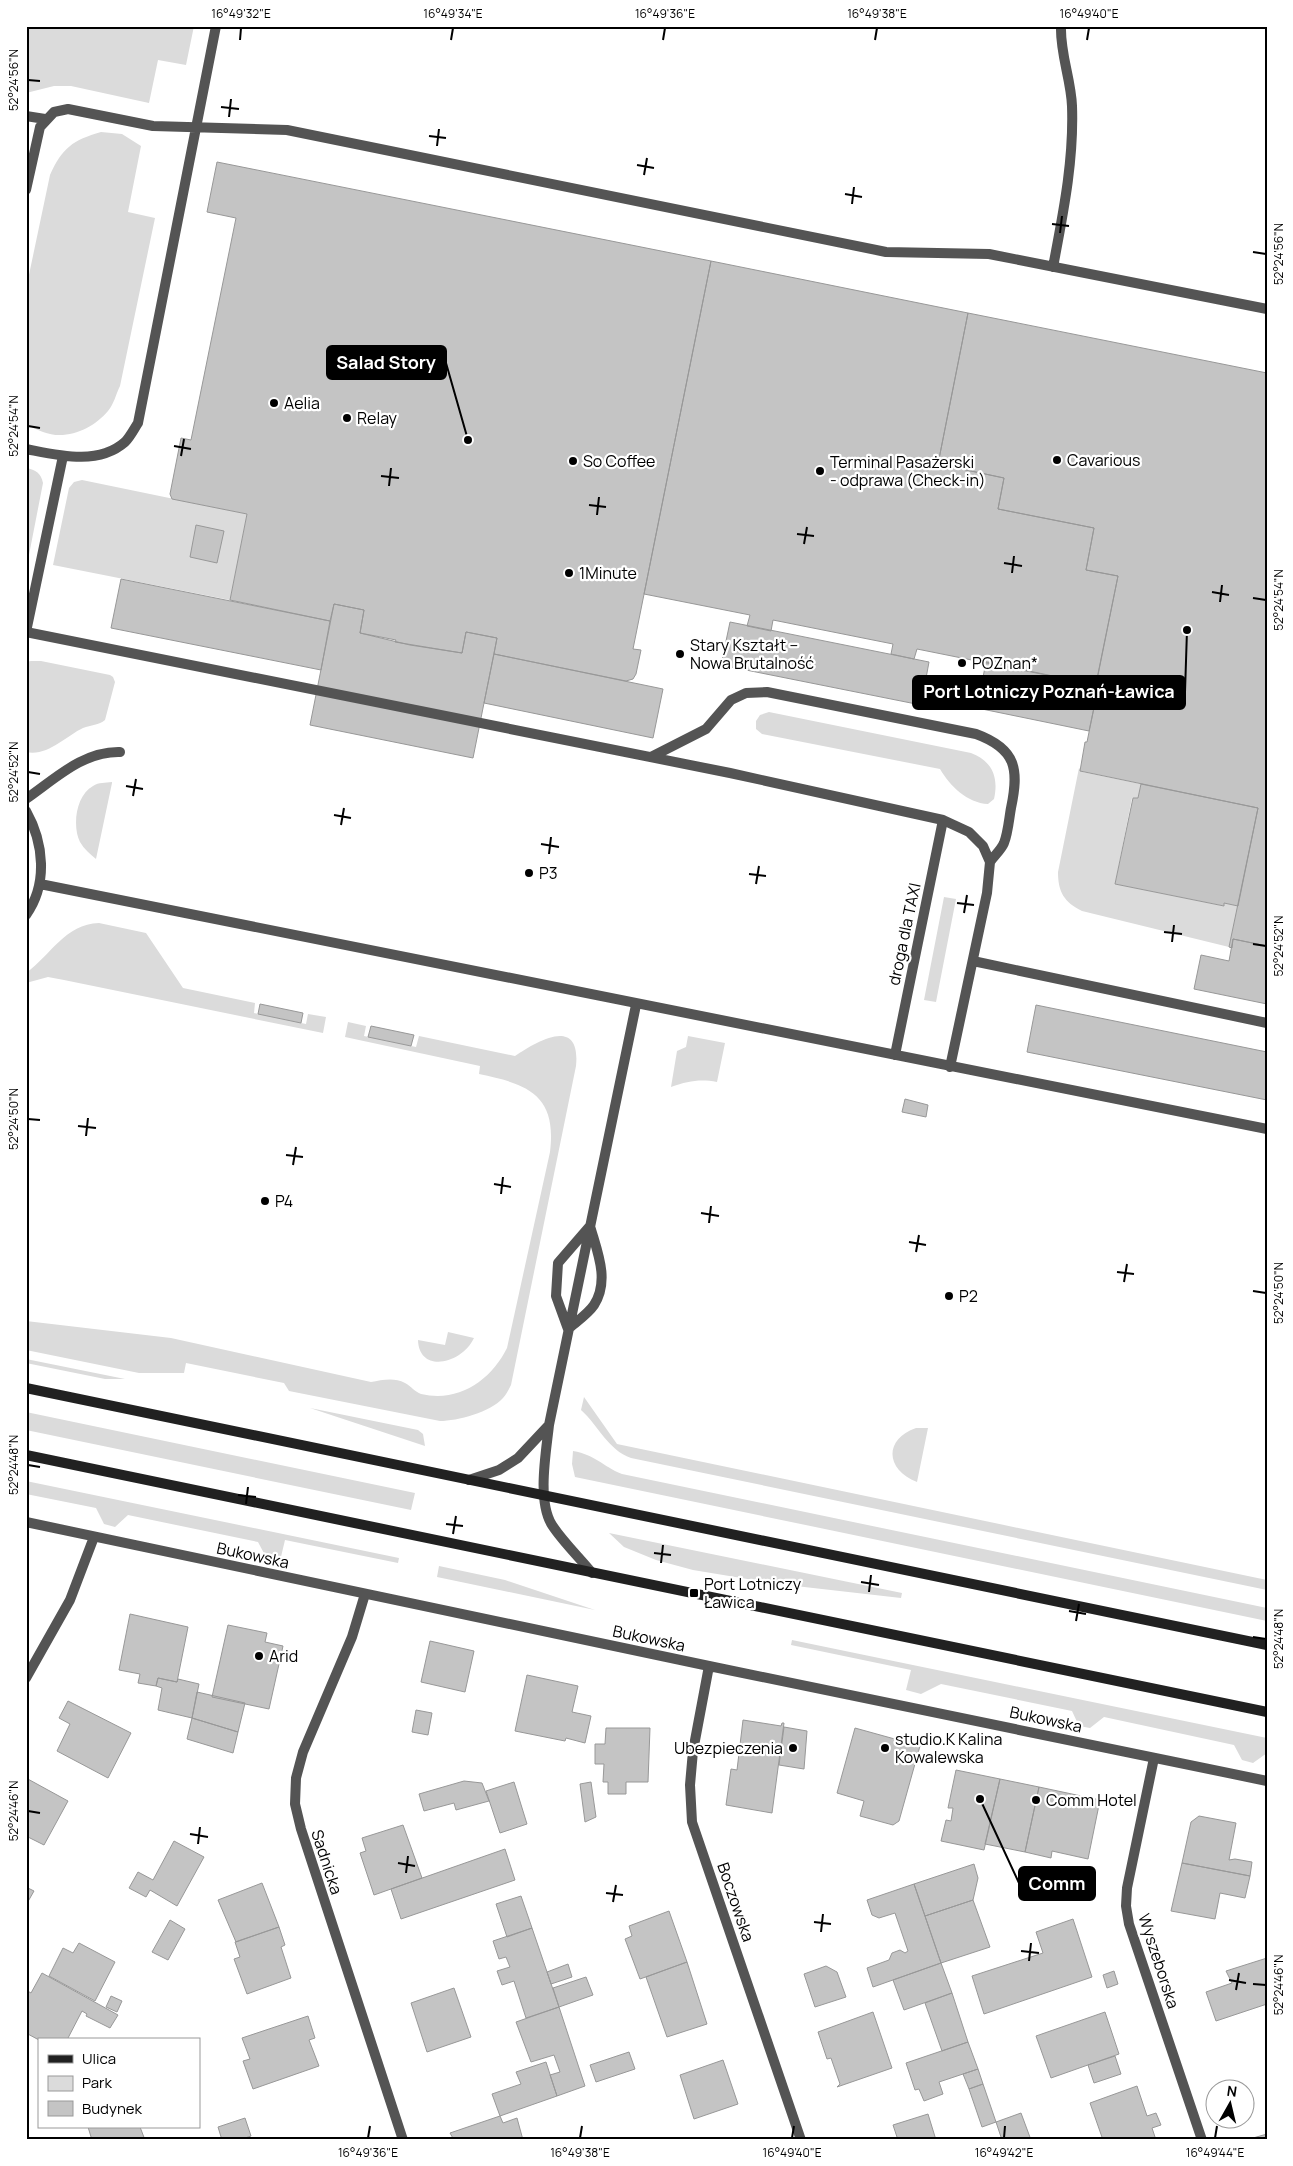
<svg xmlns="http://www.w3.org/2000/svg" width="1293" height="2166" viewBox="0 0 1293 2166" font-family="Manrope,sans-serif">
	<rect width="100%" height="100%" fill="#fff"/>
	<path fill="#dbdbdb" d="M26,26h168l-8,39 -28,-5 -9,43 -78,-17h-17l-28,7z
		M101,132l21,2 19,12 -13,66 27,6 -35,168c-4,8 -6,18 -12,25 -15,18 -42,30 -65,21 -7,-3 -12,-4 -17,-10v-133l24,-114c12,-27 23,-35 51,-43z
		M26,468c10,2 15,5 17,15l-15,77z
		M82,480l165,34 -17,86 -177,-35 16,-77 5,-6z
		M31,661h10l69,14 3,2 2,5 -10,38c-6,5 -14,5 -22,8 -17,8 -36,29 -57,24v-90z
		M769,712l202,41c21,8 28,24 23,46l-6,5c-21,-1 -38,-18 -48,-35l-178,-35 -6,-5v-8l4,-6z
		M1079,768l4,4 58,12 -3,14h-6l-17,86 108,22 1,-3 14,3 -9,41 -147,-36c-18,-9 -24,-19 -24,-39z
		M112,782v1l-16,76c-6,-5 -12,-10 -16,-17 -8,-16 -4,-47 13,-56 6,-4 12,-3 19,-4z
		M944,897l12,2 -20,103 -12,-2z
		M99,923l47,10 37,55 72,15 -1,10 52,11 2,-10 18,3 -3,16 -259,-53 -16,-3 -22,6v-10c25,-18 39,-49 73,-50z
		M348,1022l18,4 -2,10 52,11 3,-11 96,20c22,-15 66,-41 61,10l-65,319c-2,4 -5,10 -8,13 -12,14 -46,23 -63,23l-151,-30 -5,-8 -98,-20 -2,10h-45l-113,-23v-29l145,17 200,44c11,-2 23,-5 34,1 6,3 10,9 16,11 38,9 70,-14 86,-46l43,-196c7,-57 -22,-68 -71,-78l1,-8 -135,-29z
		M688,1036l37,7 -8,39c-17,-3 -29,-1 -46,5l6,-36 9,-4z
		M448,1332l26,6c-12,26 -55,36 -56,2l27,5z
		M26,1359l99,20h-20l-79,-16z
		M584,1397l33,47 650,136v10l-636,-132c-23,-8 -33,-33 -50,-48z
		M310,1408l108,22 5,4 2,12z
		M26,1412l389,81 -4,17 -385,-80z
		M916,1428h12l-11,54c-31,-12 -34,-42 -1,-54z
		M573,1451c23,4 29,15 49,23l645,134v13l-692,-144 -3,-13z
		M26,1481l373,77 -1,5 -113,-23 -5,21 -13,-2 -9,-17 -130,-27 -13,12 -11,-3 -8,-16 -70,-14z
		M609,1533l293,60 -1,5 -123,-14 -85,-14 -37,-10 -32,-13z
		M439,1566l66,14 90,30 -158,-33z
		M792,1640l475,98v15l-14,10 -11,-3 -8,-15 -130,-28 -14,11 -11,-2 -7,-15 -131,-27 -20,10 -15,-4 5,-20 -120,-25z"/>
	<path fill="#c4c4c4" stroke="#989898" d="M217,162l494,99 -78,388 8,1 -5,24 -3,5 -7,2 -132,-27 3,-16 -31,-6 -4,21 -67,-11 1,-2 -36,-7 4,-23 -30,-6 -4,17 -100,-21 17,-86 -75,-15 -2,-5 11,-56 10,2 45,-222 -29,-6z
		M711,261l257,52 -30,151 66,14 -6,31 96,19 -8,42 32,6 -22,109 -179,-36 -3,10 -23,-5 2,-10 -120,-24 -2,11 -24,-5 3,-11 -106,-21z
		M968,313l299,60v573l-34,-7 -1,9 -3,-1 29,-139 -178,-37 5,-29h2l9,-44h-3l25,-122 -32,-6 8,-42 -96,-19 6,-31 -66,-14z
		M196,525l28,6 -7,32 -27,-6z
		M121,579l209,42 -9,49 -210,-42z
		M334,604l30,6 -4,23 50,12 52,8 4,-21 31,6 -24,120 -163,-33z
		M730,622l199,40 -8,43 -200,-40z
		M494,654l169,35 -10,49 -169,-35z
		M986,662l110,23 -3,13h3l-7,33 -112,-23z
		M1141,784l117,24 -20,98 -14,-3v3l-109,-22 18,-86h5z
		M1233,939l34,7v58l-73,-15 7,-34 28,6z
		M260,1004l43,9 -2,10 -43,-9z
		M1036,1005l231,47v48l-240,-48z
		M371,1026l43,9 -3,11 -43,-9z
		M905,1099l23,6 -2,12 -24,-5z
		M130,1614l58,13 -11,55 -19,-4 -2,8 -18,-3 2,-9 -21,-4z
		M228,1625l39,8 -2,9 18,4 -14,63 -57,-12z
		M430,1641l44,10 -9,41 -44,-10z
		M527,1675l51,11 -6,26 19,4 -6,27 -19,-5 -1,3 -50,-10z
		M158,1678l19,4 1,-3 21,5 -7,34 -34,-8 4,-22 -6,-2z
		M197,1692l48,11 -7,29 -46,-14z
		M68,1701l63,32 -23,45 -51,-27 13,-27 -11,-6z
		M416,1710l16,3 -4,22 -16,-3z
		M192,1718l46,14 -5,21 -46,-14z
		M743,1720l38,6 1,-3h2l-12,90 -46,-8 5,-36 6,1z
		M784,1727l23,4 -3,38 -25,-4z
		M606,1728h44l-2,54h-22v12h-18v-12h-5l1,-18h-9v-20h10z
		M855,1728l65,18 -21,75 -6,4 -33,-9 4,-15 -27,-8z
		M956,1770l44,9 -16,71 -43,-9 5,-21 5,1 2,-13h-5z
		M26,1778l42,23 -24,44 -18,-9z
		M1000,1779l39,8 -14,65 -40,-8z
		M464,1781l18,2 7,18 -33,9 -2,-7 -30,8 -5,-17z
		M514,1782l13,42 -27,9 -14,-42z
		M591,1782l5,35 -11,5 -5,-38z
		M1039,1787l61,13 -12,59 -36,-8 -1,7 -26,-6z
		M1199,1816l37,7 -7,37 6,-1 17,3 -2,14 -68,-13 9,-41z
		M403,1825l19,53 -48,17 -14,-42 6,-2 -4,-13z
		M174,1841l30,16 -27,49 -27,-16 -4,7 -17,-9 9,-16 15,8z
		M505,1849l10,31 -114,39 -10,-30z
		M1182,1863l68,13 -5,22 -25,-5 -5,26 -44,-8z
		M974,1864l4,14 -5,22 -48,16 -11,-32z
		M262,1883l17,44 -43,15 -18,-42z
		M914,1884l27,79 -68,24 -6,-19 22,-8 3,-7 8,-3 5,3 3,-2 -13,-38 -16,5 -7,-3 -5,-15z
		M26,1887l8,4 -8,14z
		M521,1896l11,32 -25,9 -11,-33z
		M973,1900l17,47 -49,16 -16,-47z
		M669,1911l18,51 -47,17 -15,-40 7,-3 -3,-10z
		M1073,1919l19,58 -108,37 -12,-38 71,-23 -7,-21z
		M170,1920l15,9 -17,31 -16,-8z
		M279,1927l6,18 -4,2 10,31 -44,16 -13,-35 6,-2 -5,-15z
		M532,1928l27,79 -33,11 -12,-37 -12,4 -5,-14 13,-4 -4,-10 -7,2 -6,-18z
		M79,1943l36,19 -20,39 -46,-25 14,-28 10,5z
		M1267,1958v46l-51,17 -10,-29 26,-9 -6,-12z
		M687,1962l20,62 -40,13 -21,-60z
		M941,1963l11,30 -48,17 -11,-30z
		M568,1964l4,13 -21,7 -4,-12z
		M826,1966l11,6 9,25 -31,10 -11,-33z
		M1114,1971l4,13 -11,4 -4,-13z
		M42,1973l76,42 -8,13 -24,-12 1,-2 -5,-3 -15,29h-28l-13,-7v-43l5,3z
		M586,1977l7,18 -34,12 -6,-19z
		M454,1988l17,49 -44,15 -16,-49z
		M952,1993l16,49 -26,9 -17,-48z
		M111,1996l11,5 -5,11 -11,-5z
		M559,2007l26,79 -28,10 -7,-21 10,-3 -6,-17 -23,7 -15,-40z
		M873,2012l19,56 -55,19 3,-3 -9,-26 -4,1 -9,-27z
		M1105,2012l14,42 -68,24 -15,-42z
		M308,2016l7,22 -6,2 10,26 -66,23 -10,-28 7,-2 -8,-21z
		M968,2042l10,27 -39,13 4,12 -19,7 -5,-12 -4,1 -9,-27z
		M629,2052l6,17 -39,13 -6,-17z
		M1115,2056l6,18 -27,9 -6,-18z
		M723,2060l15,44 -44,15 -14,-44z
		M546,2062l11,34 -57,20 -8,-22 29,-10 -5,-12z
		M978,2069l5,15 -14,5 -6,-15z
		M983,2084l13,38 -14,5 -13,-38z
		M1137,2086l10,30 9,-3 5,12 -9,3 4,12h-53l-13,-37z
		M1021,2113l10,27h-29l-6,-18z
		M928,2114l8,26h-38l-5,-15z
		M500,2116l3,7 14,-5 6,22h-69l-4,-7z
		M245,2118l6,18 -12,4h-17l-4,-13z
		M88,2127h52l5,13h-53z
		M1267,2134v6h-13l-1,-2z"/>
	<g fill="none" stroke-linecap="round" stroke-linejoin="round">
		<path stroke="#545454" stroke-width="10" d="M26,116l19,3
			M26,190l14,-63 14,-15 14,-3 85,17 134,4 599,122 103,2 278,55
			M1053,267c10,-53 21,-106 19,-161 -1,-27 -12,-52 -11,-80
			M26,449c31,6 72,17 99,-7 5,-5 9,-13 13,-19l78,-397
			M63,456l-37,176 704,141 213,47 26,12 14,14 7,16 -3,31 -37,174
			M651,757l55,-28 25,-29 15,-7 21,-1 209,42c41,15 43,36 35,74 -2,11 -3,25 -7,35 -3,7 -10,13 -14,19
			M26,799c29,-20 57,-48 94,-47
			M26,811c18,32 22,73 0,104
			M40,884l1227,245
			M973,961l294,62
			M895,1055l48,-235
			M590,1226c7,25 20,54 4,79 -6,9 -18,17 -26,24l-12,-33 2,-33z
			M469,1480l30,-10 19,-12 31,-33
			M592,1573c-12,-15 -29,-31 -40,-48 -15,-24 -6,-72 -3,-100l87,-420"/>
		<path stroke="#545454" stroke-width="10" d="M26,1522l683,144 558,115
			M365,1594l-13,43 -49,115 -7,26 -1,26 6,25 102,311
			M709,1666l-16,85 -3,34 2,37 109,318
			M26,1678l44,-78 24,-63
			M1154,1758l-27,130 -1,18 3,18 73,216"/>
		<path stroke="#212121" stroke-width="10" d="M26,1388l1241,257
			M26,1455l1241,257"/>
	</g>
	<path fill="none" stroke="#000" stroke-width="2" d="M240,40l1,-12M451,40l2,-12M663,40l2,-12M875,40l2,-12M1087,40l2,-12M28,80l12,1M221,107l18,2M229,117l2,-18M429,136l17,2M437,146l2,-17M637,165l17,3M644,175l3,-17M845,194l17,3M852,204l2,-17M1052,224l17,2M1060,233l2,-17M1253,252l13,2M28,426l12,2M174,446l17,3M181,456l3,-17M381,476l18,2M389,486l2,-18M589,505l17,2M597,515l2,-18M797,534l17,2M804,544l3,-17M1004,563l18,3M1012,573l2,-17M1212,592l17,3M1253,598l13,2M1220,602l2,-17M28,772l12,2M126,786l17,3M133,796l3,-17M334,815l17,3M341,825l3,-17M541,844l18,3M549,854l2,-17M749,874l17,2M756,884l3,-18M957,903l17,2M964,913l3,-18M1164,932l18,2M1172,942l2,-17M1253,944l13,2M28,1119l12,1M78,1126l18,2M86,1136l2,-18M286,1155l17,2M293,1165l3,-18M494,1184l17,3M501,1194l2,-17M701,1213l18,3M709,1223l2,-17M909,1242l17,3M916,1252l3,-17M1117,1272l17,2M1124,1282l3,-18M1253,1291l13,2M28,1465l12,2M238,1495l18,2M246,1504l2,-17M446,1524l17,2M453,1534l3,-18M654,1553l17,2M661,1563l2,-18M861,1582l18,3M869,1592l2,-17M1069,1611l17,3M1076,1621l3,-17M1253,1637l13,2M28,1811l12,2M190,1834l18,3M198,1844l2,-17M398,1863l17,3M406,1873l2,-17M606,1893l17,2M613,1902l3,-17M814,1922l17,2M821,1932l2,-18M1021,1951l18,2M1029,1961l2,-18M1229,1980l17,3M1253,1984l13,1M1236,1990l3,-17M368,2138l2,-12M580,2138l2,-12M792,2138l2,-12M1004,2138l1,-12M1215,2138l2,-12"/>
	<g fill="#000" stroke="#fff" stroke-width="2">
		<circle cx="274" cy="403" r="5"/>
		<circle cx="347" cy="418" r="5"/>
		<circle cx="1057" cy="460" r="5"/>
		<circle cx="573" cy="461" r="5"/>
		<circle cx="820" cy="471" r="5"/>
		<circle cx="569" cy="573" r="5"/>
		<circle cx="680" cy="654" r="5"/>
		<circle cx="962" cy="663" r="5"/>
		<circle cx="529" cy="873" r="5"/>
		<circle cx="265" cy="1201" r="5"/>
		<circle cx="949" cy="1296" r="5"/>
		<rect x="689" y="1588" width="10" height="10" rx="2.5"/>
		<circle cx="259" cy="1656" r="5"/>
		<circle cx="793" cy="1748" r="5"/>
		<circle cx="885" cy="1748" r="5"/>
		<circle cx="1036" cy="1800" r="5"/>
	</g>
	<g text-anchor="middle" stroke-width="4.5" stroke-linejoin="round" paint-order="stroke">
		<g font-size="16" fill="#000" stroke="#fff" text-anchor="start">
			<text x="284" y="409">Aelia</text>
			<text x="357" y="424">Relay</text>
			<text x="1067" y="466">Cavarious</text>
			<text x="583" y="467">So Coffee</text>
			<text x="830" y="468">Terminal Pasażerski<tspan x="830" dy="18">- odprawa (Check-in)</tspan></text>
			<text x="579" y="579">1Minute</text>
			<text x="690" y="651">Stary Kształt –<tspan x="690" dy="18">Nowa Brutalność</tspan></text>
			<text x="972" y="669">POZnan*</text>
			<text x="539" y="879">P3</text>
			<text x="275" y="1207">P4</text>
			<text x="959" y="1302">P2</text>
			<text x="704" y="1590">Port Lotniczy<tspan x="704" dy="18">Ławica</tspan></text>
			<text x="269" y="1662">Arid</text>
			<text x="895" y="1745">studio.K Kalina<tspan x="895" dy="18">Kowalewska</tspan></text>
			<text x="783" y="1754" text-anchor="end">Ubezpieczenia</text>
			<text x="1046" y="1806">Comm Hotel</text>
		</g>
		<g font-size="16" fill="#000" stroke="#fff">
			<text transform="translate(904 934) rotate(-78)" y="6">droga dla TAXI</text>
			<text transform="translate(253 1555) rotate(12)" y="6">Bukowska</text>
			<text transform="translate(649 1638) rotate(12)" y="6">Bukowska</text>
			<text transform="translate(1046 1719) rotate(12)" y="6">Bukowska</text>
			<text transform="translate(327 1862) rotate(72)" y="6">Sadnicka</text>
			<text transform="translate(736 1902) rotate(71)" y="6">Boczowska</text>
			<text transform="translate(1159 1961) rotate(72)" y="6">Wyszeborska</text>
		</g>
	</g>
	<path fill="none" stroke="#000" stroke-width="2" d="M468 440L446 363M1187 630L1185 692M980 1799L1019 1883"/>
	<g fill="#000" stroke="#fff" stroke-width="2">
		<circle cx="468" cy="440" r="5"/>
		<circle cx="1187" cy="630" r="5"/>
		<circle cx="980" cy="1799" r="5"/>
	</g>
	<g fill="#000" stroke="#000" stroke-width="2">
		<rect x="327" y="346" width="119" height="33" rx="5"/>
		<rect x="913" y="676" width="272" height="33" rx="5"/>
		<rect x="1019" y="1867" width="76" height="33" rx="5"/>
	</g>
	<g font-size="18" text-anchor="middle" font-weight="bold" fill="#fff">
		<text x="386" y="369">Salad Story</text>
		<text x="1049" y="698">Port Lotniczy Poznań-Ławica</text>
		<text x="1057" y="1890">Comm</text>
	</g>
	<rect width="1293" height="2166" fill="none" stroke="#ffffff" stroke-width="55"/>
	<rect x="38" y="2038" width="162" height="90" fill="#ffffff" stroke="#999999"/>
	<rect x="48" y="2055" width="25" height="8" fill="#212121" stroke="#999999"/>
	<text x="82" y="2064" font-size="15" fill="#000000">Ulica</text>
	<rect x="48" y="2076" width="25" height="15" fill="#dbdbdb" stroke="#999999"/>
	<text x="82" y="2088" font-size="15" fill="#000000">Park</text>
	<rect x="48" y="2101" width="25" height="15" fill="#c4c4c4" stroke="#999999"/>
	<text x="82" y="2114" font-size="15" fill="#000000">Budynek</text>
	<g transform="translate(1230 2104) rotate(8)"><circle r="24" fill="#ffffff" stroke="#999999"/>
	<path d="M0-4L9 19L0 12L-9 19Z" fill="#000000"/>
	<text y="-8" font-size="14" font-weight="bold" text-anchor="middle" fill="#000000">N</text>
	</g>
	<rect x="28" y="28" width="1238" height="2110" fill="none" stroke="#000" stroke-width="2"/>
	<g font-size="12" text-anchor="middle" fill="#000">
		<text x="241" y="18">16°49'32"E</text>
		<text x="453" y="18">16°49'34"E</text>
		<text x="665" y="18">16°49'36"E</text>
		<text x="877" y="18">16°49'38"E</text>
		<text x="1089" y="18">16°49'40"E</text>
		<text transform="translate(14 80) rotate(-90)" y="4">52°24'56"N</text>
		<text transform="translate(1279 254) rotate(-90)" y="4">52°24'56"N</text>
		<text transform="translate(14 426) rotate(-90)" y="4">52°24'54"N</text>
		<text transform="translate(1279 600) rotate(-90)" y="4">52°24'54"N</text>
		<text transform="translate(14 772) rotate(-90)" y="4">52°24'52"N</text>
		<text transform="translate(1279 946) rotate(-90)" y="4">52°24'52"N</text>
		<text transform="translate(14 1119) rotate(-90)" y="4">52°24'50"N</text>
		<text transform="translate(1279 1293) rotate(-90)" y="4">52°24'50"N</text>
		<text transform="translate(14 1465) rotate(-90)" y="4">52°24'48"N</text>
		<text transform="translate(1279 1639) rotate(-90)" y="4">52°24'48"N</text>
		<text transform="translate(14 1811) rotate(-90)" y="4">52°24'46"N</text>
		<text transform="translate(1279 1985) rotate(-90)" y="4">52°24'46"N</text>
		<text x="368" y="2157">16°49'36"E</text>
		<text x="580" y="2157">16°49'38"E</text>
		<text x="792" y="2157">16°49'40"E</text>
		<text x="1004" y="2157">16°49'42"E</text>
		<text x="1215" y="2157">16°49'44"E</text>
	</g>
</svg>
